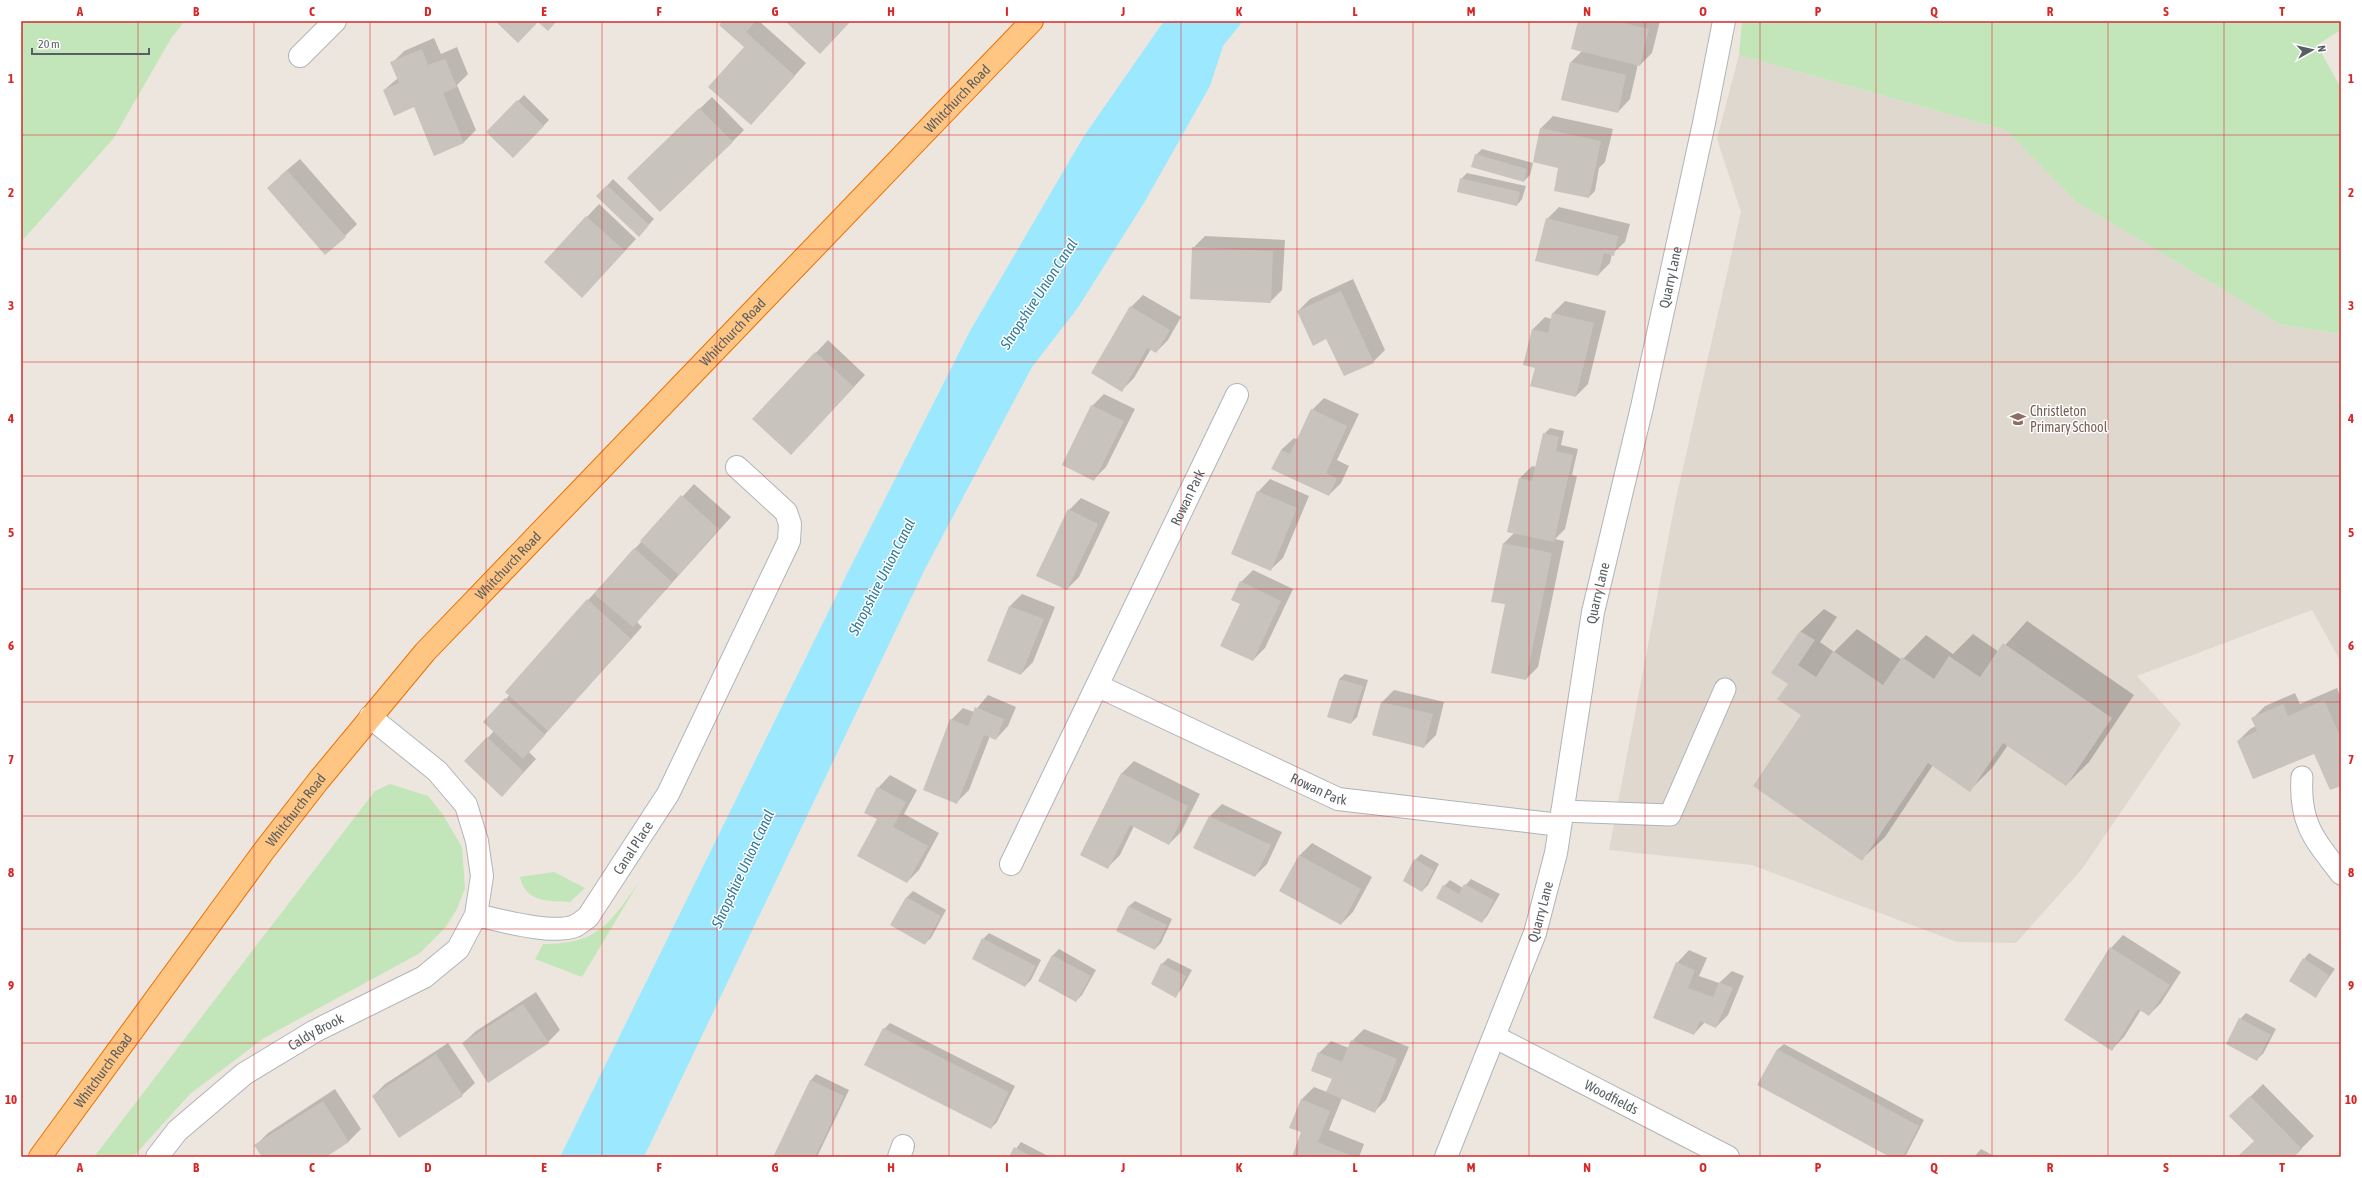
<svg xmlns="http://www.w3.org/2000/svg" width="2362" height="1178" viewBox="0 0 2362 1178" font-family="'Asap Condensed',sans-serif">
	<rect width="100%" height="100%" fill="#ece6de"/>
	<path fill="#ded8cf" d="M1739,55l267,75 72,73 204,122 59,9v328l-29,-52 -175,66 44,48 -99,145 -66,74 -59,-1 -205,-77 -143,-15 66,-347 66,-291 -24,-73z"/>
	<path fill="#c2e6b9" d="M21,21h164l-13,16 -59,102 -92,103z
		M1742,21h599v9l-24,15 24,43v246l-59,-9 -204,-122 -72,-73 -267,-75z
		M390,784l38,12 14,17 20,34 3,41 -8,21 -12,19 -25,25 -156,85 -74,56 -57,63h-39l281,-366z
		M554,872l31,16 -15,14c-22,-1 -45,0 -50,-25z
		M639,882l-57,95 -47,-18 8,-15c56,0 66,-20 96,-62z"/>
	<path fill="#9ce9ff" d="M1164,21h79l-20,25 -13,40 -66,117 -67,106 -45,58 -108,204 -280,586h-84l288,-585 122,-241 114,-195z"/>
	<path fill="#0003" d="M724,21h35l47,42 -43,48 -18,-64z
		M1579,21h81l-8,32 -12,12 -2,-1 -8,35 -12,13 -47,-50 11,-11z
		M434,38l7,16 16,-7 11,27 -11,11 19,45 -12,12 -30,13 -20,-49 -30,-16 14,-12 -6,-15 12,-12z
		M524,95l25,25 -36,37 -26,-25z
		M712,97l32,33 -12,12 -92,24z
		M1553,116l60,13 -8,33 -6,6 -4,23 -6,6 -30,-29 -18,-40z
		M1482,149l51,14 -3,12 -6,6 -48,-26z
		M300,159l57,65 -12,12 -65,-60z
		M1467,173l59,13 -4,13 -5,6 -56,-26z
		M613,179l41,40 -10,11 -46,-34z
		M599,204l37,35 -42,45 -49,-22z
		M1559,207l71,17 -5,18 -13,12 -2,9 -12,12 -51,-56z
		M1205,236l80,4 -3,50 -12,12 -77,-54z
		M1353,279l32,71 -12,12 -75,-51 12,-12z
		M1143,295l38,22 -13,23 -12,12 -5,-3 -17,29 -12,12 9,-83z
		M1565,301l41,10 -18,73 -12,12 -40,-29 -3,-38 12,-12 7,2 1,-6z
		M828,340l37,35 -62,67 -50,-23z
		M1104,394l31,15 -29,58 -12,12 -2,-73z
		M1324,398l35,16 -22,46 12,6 -8,17 -12,12 -48,-45 13,-12 4,2 14,-30z
		M1550,428l14,3 -3,14 17,4 -6,26 5,1 -12,53 -10,10 9,2 -26,126 -12,12 -20,-75 -14,-3 12,-58 10,-10 6,-55 12,-12 4,1 8,-33z
		M1270,479l39,17 -26,62 -13,12 -12,-78z
		M694,484l37,33 -94,105 5,5 -113,125 7,7 -22,24 -48,-22 28,-30 12,-32 82,-99z
		M1081,498l29,14 -31,65 -12,12 2,-79z
		M1253,570l40,19 -28,59 -12,12 -11,-56 -1,-22z
		M1022,594l33,13 -22,55 -12,12 -33,-14 22,-54z
		M1824,609l13,8 -17,25 14,10 23,-23 45,31 24,-25 27,19 20,-20 26,18 28,-31 107,74 -45,67 -23,23 -58,-40 -16,23 -22,22 -37,-25 -48,72 -23,22 -73,-175 -16,-11 28,-42z
		M1345,674l23,6 -11,37 -6,6 -12,-44z
		M2337,688l4,10v86l-27,-32 -76,-11 12,-12 6,-3 -4,-7 13,-13 30,-13 5,11z
		M1394,690l50,12 -8,33 -12,12 -51,-12 9,-33z
		M988,695l28,12 -8,19 -12,13 -6,-3 -21,54 -12,12 -6,-82 12,-12 11,4z
		M1134,761l66,33 -19,38 -12,12 -35,-18 -14,29 -12,12 -26,-13 40,-81z
		M890,775l27,15 -13,24 35,19 -20,37 -12,12 -29,-63 -13,-7 13,-24z
		M1222,804l60,28 -15,32 -12,12 -45,-60z
		M1312,843l60,34 -19,35 -12,12 -42,-68z
		M1421,854l18,10 -11,21 -6,6 -7,-31z
		M1471,879l29,15 -13,22 -5,6 -38,-36 6,-6 13,8z
		M913,891l33,19 -15,28 -6,5 -33,-18 15,-28z
		M1135,901l37,18 -11,24 -6,6 -38,-18 12,-25z
		M989,933l52,27 -10,20 -6,6 -42,-47z
		M2123,935l58,37 -20,31 -12,12 -8,-5 -17,27 -12,12 -47,-29 46,-72z
		M1059,949l37,21 -14,25 -6,6 -37,-20 14,-26z
		M1689,950l18,8 -8,18 20,7 13,-12 12,5 -16,39 -12,12 -11,-5 -11,12 -17,-71z
		M2309,953l26,16 -20,28 -11,-38z
		M1168,958l24,12 -11,20 -6,6 -23,-12 10,-20z
		M536,992l24,38 -12,12 -85,1 13,-12z
		M2246,1013l30,16 -13,25 -6,5 -17,-40z
		M890,1023l125,63 -18,36 -6,6 -107,-99z
		M1364,1029l45,18 -23,53 -12,12 -32,-14 -13,32 35,14 -5,13h-66l10,-25 -12,-5 11,-28 12,-12 13,5 6,-13 -14,-26 12,-12 18,7 3,-7z
		M448,1043l27,40 -13,12 -89,1 12,-12z
		M1784,1044l140,76 -18,35 -14,2 -133,-72 19,-36z
		M816,1074l33,16 -32,67h-43l37,-77z
		M2263,1084l51,52 -21,21h-54l16,-16 -24,-25z
		M335,1089l26,40 -12,12 -25,16h-61l-7,-12 12,-12z
		M1021,1142l29,15h-40z
		M1981,1149l15,8h-22z"/>
	<path fill="#c9c3be" d="M495,21h60l1,1 -8,9 -10,-9 -20,21z
		M723,21h33l-10,11 49,44 -44,49 -43,-38 36,-40 -25,-22z
		M785,21h66l-31,33z
		M1578,21h38l33,8 -9,37 -69,-17z
		M422,49l6,16 17,-6 12,28 -14,6 21,50 -30,13 -20,-49 -20,9 -11,-26 16,-7 -9,-21z
		M1570,62l56,13 -8,38 -57,-13z
		M517,100l27,26 -31,32 -27,-26z
		M699,108l34,34 -73,70 -33,-34z
		M1540,128l61,13 -12,57 -35,-7 4,-23 -25,-6z
		M1475,154l52,15 -3,13 -53,-15z
		M287,170l59,67 -21,18 -58,-67z
		M1460,178l60,14 -3,14 -60,-14z
		M607,185l42,40 -10,12 -43,-41z
		M586,216l39,35 -43,47 -38,-36z
		M1546,218l72,18 -4,20 -10,-3 -6,23 -63,-15z
		M1192,247l81,4 -2,52 -81,-4z
		M1341,291l33,72 -30,13 -18,-37 -13,7 -16,-35z
		M1130,306l40,24 -14,23 -9,-5 -25,44 -31,-19z
		M1552,313l42,10 -18,74 -46,-11 5,-18 -12,-3 9,-36 16,4z
		M815,352l39,35 -63,68 -39,-36z
		M1091,405l33,16 -30,60 -32,-16z
		M1311,409l36,17 -21,47 11,5 -8,18 -58,-27 10,-19 9,4z
		M1543,433l16,4 -3,14 17,4 -19,87 -47,-10 12,-54 13,3z
		M1257,491l40,17 -26,63 -40,-17z
		M681,495l38,34 -40,46 -39,-34z
		M1068,509l30,15 -31,66 -31,-14z
		M1503,543l49,10 -26,127 -35,-7 14,-69 -14,-2z
		M634,548l38,34 -39,45 -39,-33z
		M1240,581l41,20 -28,60 -33,-15 20,-42 -9,-4z
		M587,599l44,40 -83,92 -43,-39z
		M1009,606l35,13 -23,56 -34,-14z
		M1800,631l15,9 -17,25 18,12 17,-26 50,34 19,-28 32,22 15,-23 31,21 23,-34 109,75 -46,68 -63,-43 -33,49 -42,-29 -66,98 -109,-75 48,-71 -24,-16 11,-15 -17,-11z
		M1339,679l24,7 -12,38 -24,-7z
		M505,698l40,37 -22,24 -40,-37z
		M2324,700l17,38v48l-11,4 -16,-36 -61,25 -16,-38 20,-10 -6,-13 32,-14 5,12z
		M1381,702l52,12 -9,34 -52,-13z
		M975,707l29,12 -8,21 -12,-5 -27,69 -34,-14 27,-71 18,7z
		M487,737l37,35 -22,25 -38,-36z
		M1121,773l67,33 -19,39 -39,-20 -22,44 -28,-14z
		M877,787l29,15 -13,25 35,19 -21,37 -50,-27 20,-37 -13,-6z
		M1209,816l62,29 -16,32 -62,-29z
		M1299,855l62,34 -20,36 -62,-34z
		M1414,859l20,11 -12,22 -19,-11z
		M1464,884l30,16 -12,23 -46,-25 7,-13 16,9z
		M906,897l35,19 -16,29 -35,-20z
		M1128,906l39,19 -12,25 -39,-19z
		M982,938l54,28 -11,21 -53,-28z
		M2110,947l60,38 -21,31 -11,-7 -26,42 -48,-31z
		M1052,955l39,21 -15,26 -38,-21z
		M2303,958l26,17 -13,23 -27,-17z
		M1676,962l19,8 -7,18 25,9 6,-15 14,6 -17,40 -16,-7 -6,14 -41,-17z
		M1161,963l25,13 -10,22 -25,-14z
		M523,1004l26,39 -61,40 -26,-40z
		M2239,1018l32,17 -14,26 -31,-17z
		M883,1028l126,64 -18,37 -127,-64z
		M1351,1040l46,19 -22,54 -49,-21 6,-13 -21,-8 7,-19 24,10z
		M1777,1049l142,77 -16,31h-13l-133,-72z
		M436,1054l27,42 -64,42 -27,-42z
		M810,1080l34,16 -29,61h-42z
		M2250,1096l52,53 -8,8h-57l17,-16 -25,-25z
		M1301,1099l29,12 -12,31 36,15h-62l9,-25 -12,-4z
		M323,1101l26,41 -23,15h-64l-8,-12z
		M1014,1147l19,10h-24z"/>
	<g fill="none" stroke-linecap="round" stroke-linejoin="round">
		<defs>
			<path id="lane" d="M2302,777c-3,46 12,62 39,97
				M1562,811l108,4 55,-126"/>
			<g id="street">
				<path d="M300,56l35,-35"/>
				<path id="s1" d="M1098,686l240,113 222,26"/>
				<path id="s2" d="M1011,864l226,-469"/>
				<path id="s3" d="M476,915c23,5 77,20 99,11 4,-2 9,-6 13,-9l80,-123 121,-253 1,-17 -4,-12 -49,-45"/>
				<path id="s4" d="M1495,1037l233,120"/>
				<path id="s5" d="M157,1157l20,-26 67,-57 71,-43 109,-54 34,-28 18,-34 6,-39 -5,-35 -11,-36 -29,-34 -67,-54"/>
				<path d="M899,1157l4,-11"/>
				<path id="s6" d="M1446,1157l89,-224 21,-80 37,-241 49,-205 62,-284 20,-102"/>
			</g>
			<g id="highway">
				<path id="s7" d="M40,1157l223,-305 56,-72 106,-128 607,-631"/>
			</g>
		</defs>
		<use href="#lane" stroke="#b0b4b8" stroke-width="23"/>
		<use href="#street" stroke="#b0b4b8" stroke-width="24"/>
		<use href="#highway" stroke="#eb7000" stroke-width="24"/>
		<use href="#lane" stroke="#fff" stroke-width="21"/>
		<use href="#street" stroke="#fff" stroke-width="22"/>
		<use href="#highway" stroke="#ffc583" stroke-width="22"/>
	</g>
	<path fill="none" stroke="#d62828" stroke-width="1" stroke-opacity="0.55" d="M138,21v1136M254,21v1136M370,21v1136M486,21v1136M602,21v1136M717,21v1136M833,21v1136M949,21v1136M1065,21v1136M1181,21v1136M1297,21v1136M1413,21v1136M1529,21v1136M1645,21v1136M1760,21v1136M1876,21v1136M1992,21v1136M2108,21v1136M2224,21v1136M21,135h2320M21,249h2320M21,362h2320M21,476h2320M21,589h2320M21,702h2320M21,816h2320M21,929h2320M21,1043h2320"/>
	<defs>
		<symbol id="school-bare" viewBox="-9 -9 18 18"><path d="M0-5L7-2L0 1L-7-2ZM-4 1L0 2.5L4 1V4Q0 6-4 4Z" fill="#8d6e63" stroke="#fff" stroke-width="2.5" paint-order="stroke"/></symbol>
	</defs>
	<g fill-rule="evenodd">
		<use href="#school-bare" x="2007" y="408" width="22" height="22"/>
	</g>
	<g text-anchor="middle" stroke-width="3" stroke-linejoin="round" paint-order="stroke">
		<g font-size="14" fill="#585e61" stroke="#fff">
			<text dy="5" stroke="none"><textPath href="#s7" startOffset="1403">Whitchurch Road</textPath></text>
			<text dy="5" stroke="none"><textPath href="#s6" startOffset="911">Quarry Lane</textPath></text>
			<text dy="5" stroke="none"><textPath href="#s7" startOffset="1079">Whitchurch Road</textPath></text>
			<text dy="5" stroke="none"><textPath href="#s2" startOffset="407">Rowan Park</textPath></text>
			<text dy="5" stroke="none"><textPath href="#s7" startOffset="755">Whitchurch Road</textPath></text>
			<text dy="5" stroke="none"><textPath href="#s6" startOffset="587">Quarry Lane</textPath></text>
			<text dy="5" stroke="none"><textPath href="#s1" startOffset="244">Rowan Park</textPath></text>
			<text dy="5" stroke="none"><textPath href="#s7" startOffset="431">Whitchurch Road</textPath></text>
			<text dy="5" stroke="none"><textPath href="#s3" startOffset="199">Canal Place</textPath></text>
			<text dy="5" stroke="none"><textPath href="#s6" startOffset="263">Quarry Lane</textPath></text>
			<text dy="5" stroke="none"><textPath href="#s5" startOffset="204">Caldy Brook</textPath></text>
			<text dy="5" stroke="none"><textPath href="#s7" startOffset="107">Whitchurch Road</textPath></text>
			<text dy="5" stroke="none"><textPath href="#s4" startOffset="131">Woodfields</textPath></text>
		</g>
		<g font-size="14" fill="#785e54" stroke="#fff" text-anchor="start">
			<text x="2030" y="416">Christleton<tspan x="2030" dy="16">Primary School</tspan></text>
		</g>
		<g font-size="15" font-style="italic" fill="#2e7a9b" stroke="#fff">
			<text transform="translate(1039 294) rotate(-57)" y="5">Shropshire Union Canal</text>
			<text transform="translate(882 577) rotate(-63)" y="5">Shropshire Union Canal</text>
			<text transform="translate(743 869) rotate(-65)" y="5">Shropshire Union Canal</text>
		</g>
	</g>
	<rect width="2362" height="1178" fill="none" stroke="#ffffff" stroke-width="44"/>
	<g transform="translate(2312 50) rotate(82)" stroke="#ffffff" stroke-width="3" paint-order="stroke">
	<path d="M0-3L7 15L0 10L-7 15Z" fill="#585e61"/>
	<text y="-6" font-size="11" font-weight="bold" text-anchor="middle" fill="#585e61">N</text>
	</g>
	<path d="M32 48v6h117v-6" fill="none" stroke="#585e61" stroke-width="2"/>
	<text x="38" y="48" font-size="12" fill="#585e61" stroke="#ffffff" stroke-width="3" paint-order="stroke">20 m</text>
	<rect x="22" y="22" width="2318" height="1134" fill="none" stroke="#d62828" stroke-width="1.5"/>
	<g font-size="13" text-anchor="middle" font-weight="bold" fill="#d62828">
		<text x="80" y="16">A</text>
		<text x="196" y="16">B</text>
		<text x="312" y="16">C</text>
		<text x="428" y="16">D</text>
		<text x="544" y="16">E</text>
		<text x="659" y="16">F</text>
		<text x="775" y="16">G</text>
		<text x="891" y="16">H</text>
		<text x="1007" y="16">I</text>
		<text x="1123" y="16">J</text>
		<text x="1239" y="16">K</text>
		<text x="1355" y="16">L</text>
		<text x="1471" y="16">M</text>
		<text x="1587" y="16">N</text>
		<text x="1703" y="16">O</text>
		<text x="1818" y="16">P</text>
		<text x="1934" y="16">Q</text>
		<text x="2050" y="16">R</text>
		<text x="2166" y="16">S</text>
		<text x="2282" y="16">T</text>
		<text x="11" y="83">1</text>
		<text x="2351" y="83">1</text>
		<text x="11" y="197">2</text>
		<text x="2351" y="197">2</text>
		<text x="11" y="310">3</text>
		<text x="2351" y="310">3</text>
		<text x="11" y="423">4</text>
		<text x="2351" y="423">4</text>
		<text x="11" y="537">5</text>
		<text x="2351" y="537">5</text>
		<text x="11" y="650">6</text>
		<text x="2351" y="650">6</text>
		<text x="11" y="764">7</text>
		<text x="2351" y="764">7</text>
		<text x="11" y="877">8</text>
		<text x="2351" y="877">8</text>
		<text x="11" y="990">9</text>
		<text x="2351" y="990">9</text>
		<text x="11" y="1104">10</text>
		<text x="2351" y="1104">10</text>
		<text x="80" y="1172">A</text>
		<text x="196" y="1172">B</text>
		<text x="312" y="1172">C</text>
		<text x="428" y="1172">D</text>
		<text x="544" y="1172">E</text>
		<text x="659" y="1172">F</text>
		<text x="775" y="1172">G</text>
		<text x="891" y="1172">H</text>
		<text x="1007" y="1172">I</text>
		<text x="1123" y="1172">J</text>
		<text x="1239" y="1172">K</text>
		<text x="1355" y="1172">L</text>
		<text x="1471" y="1172">M</text>
		<text x="1587" y="1172">N</text>
		<text x="1703" y="1172">O</text>
		<text x="1818" y="1172">P</text>
		<text x="1934" y="1172">Q</text>
		<text x="2050" y="1172">R</text>
		<text x="2166" y="1172">S</text>
		<text x="2282" y="1172">T</text>
	</g>
</svg>
